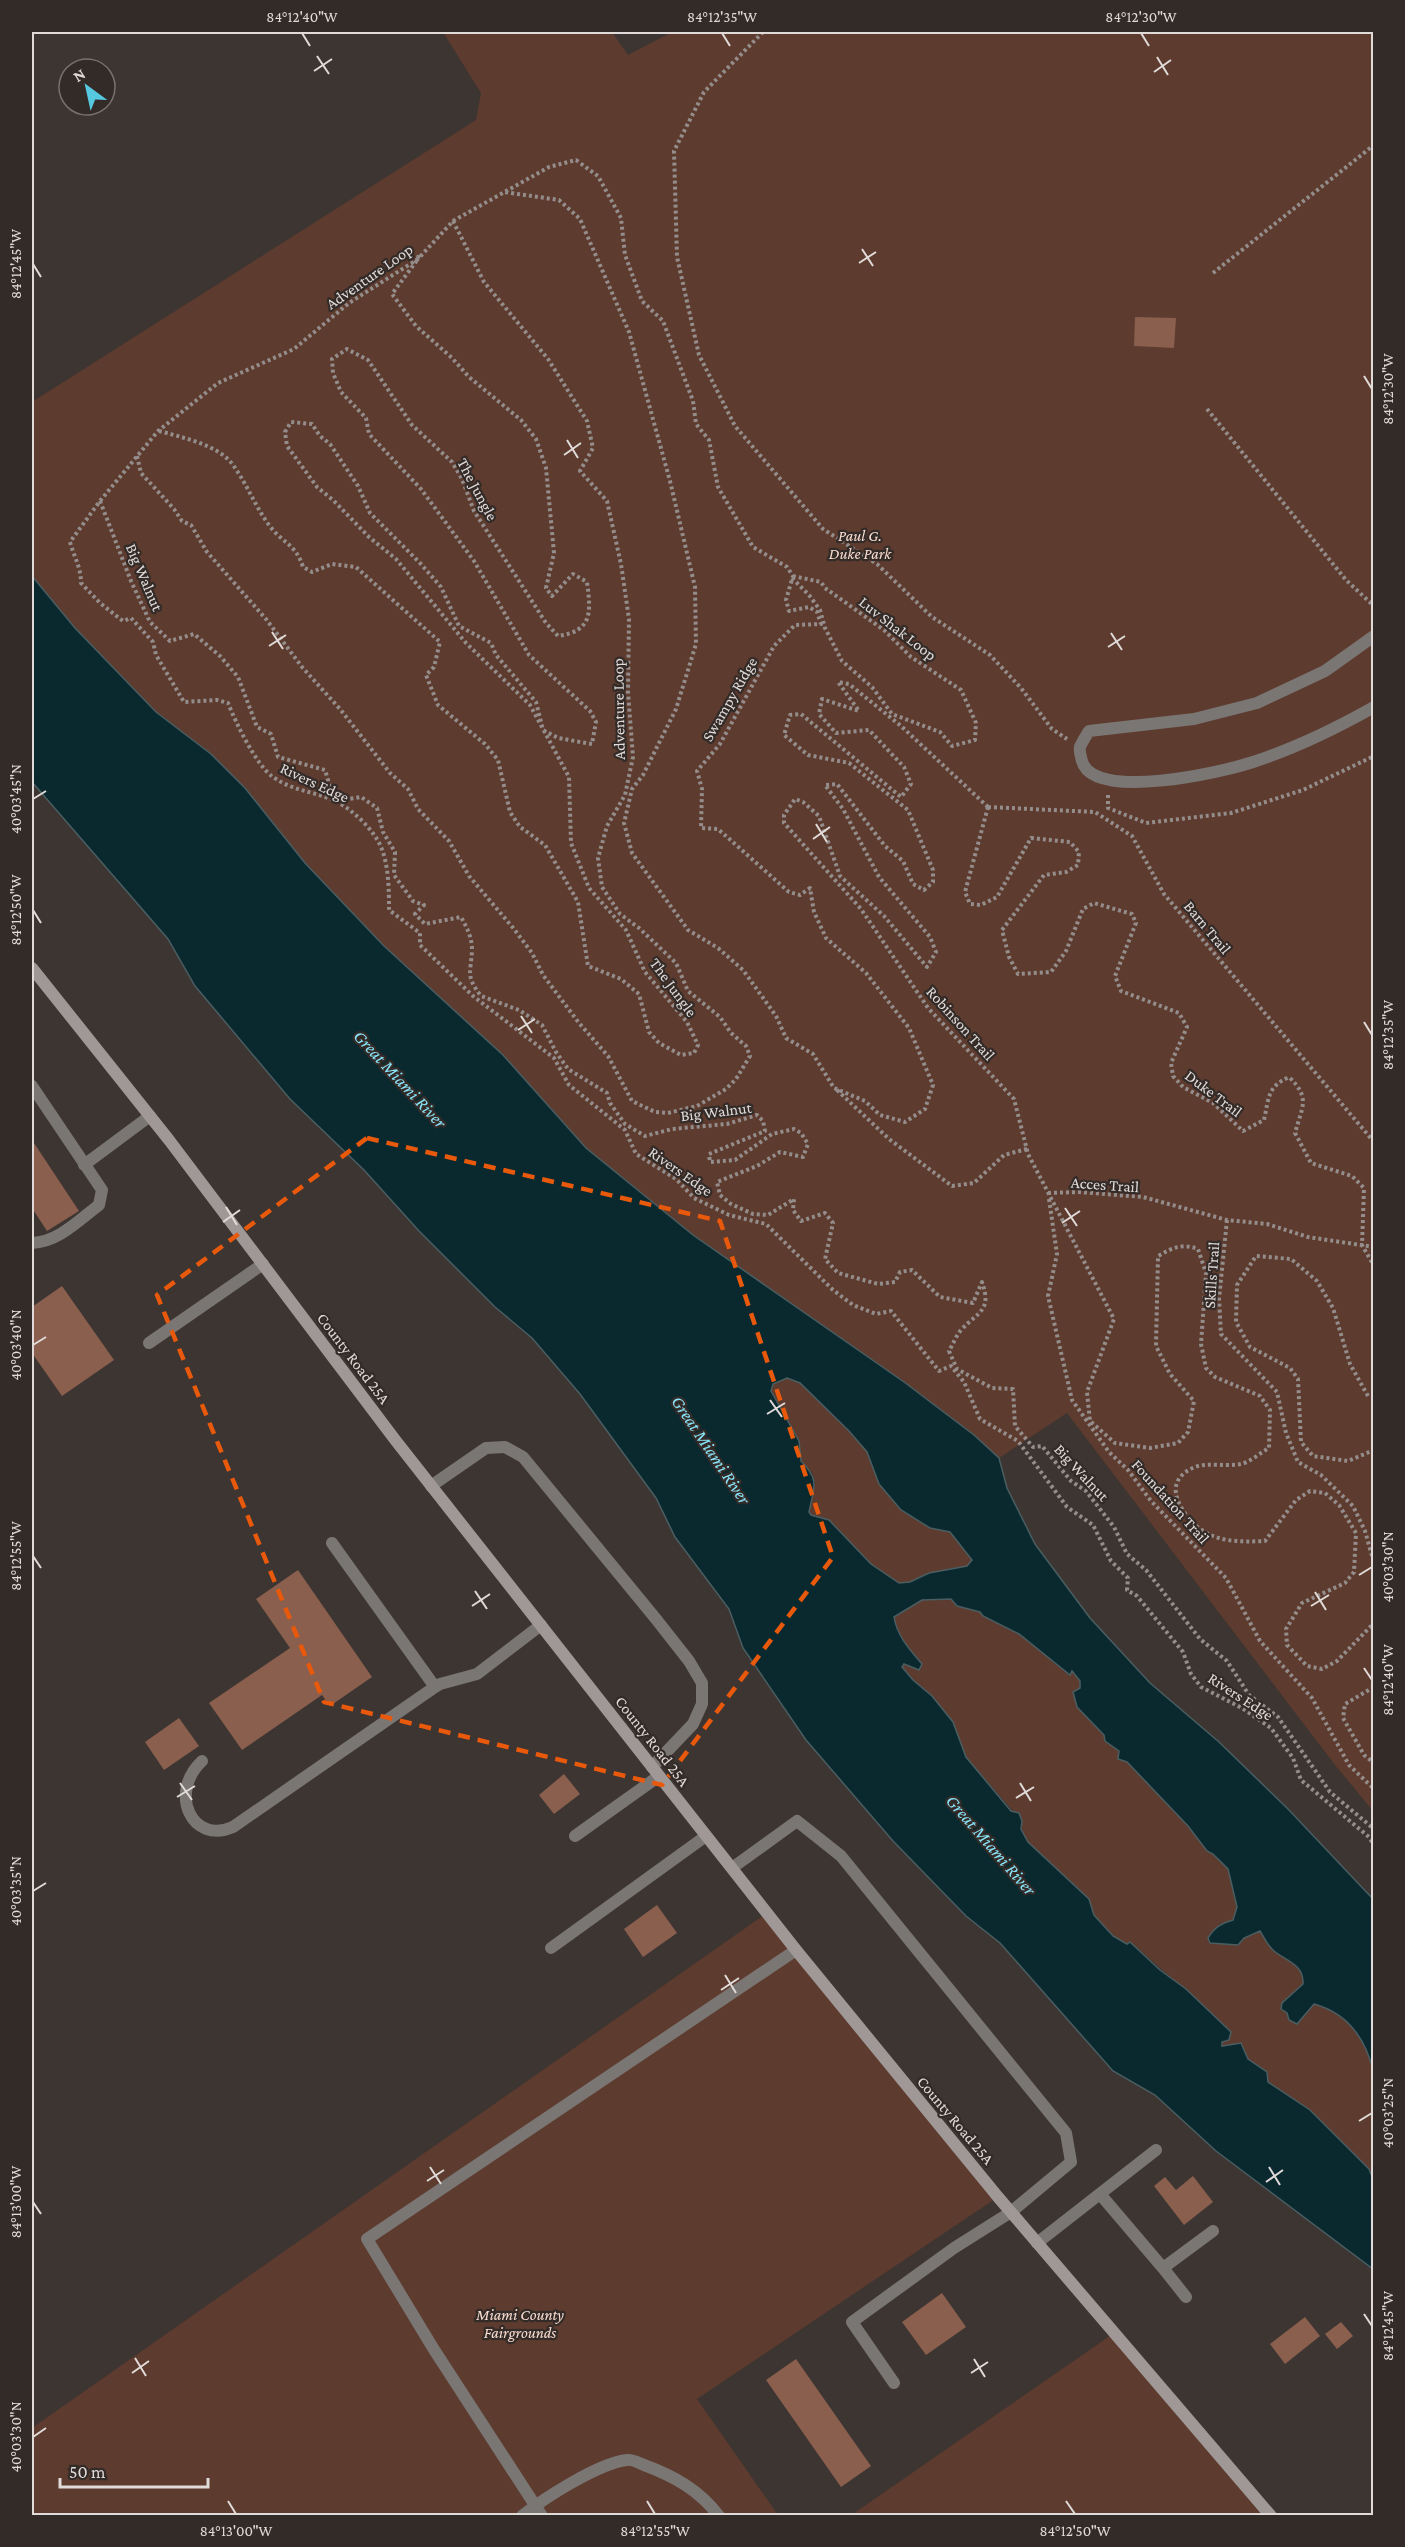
<svg xmlns="http://www.w3.org/2000/svg" width="1405" height="2547" viewBox="0 0 1405 2547" font-family="'Crimson Pro',serif">
	<rect width="100%" height="100%" fill="#3d3532"/>
	<path fill="#5d3b2e" d="M443,32h169l16,23 44,-23h701v1779l-38,-46 -268,-352 -68,45 -25,-23 -70,-53 -211,-147 -107,-87 -83,-93 -119,-109 -79,-83 -60,-75 -34,-34 -55,-42 -81,-84 -43,-52v-174l444,-282 5,-27z
		M787,1378l13,5 49,48 18,21 12,32 22,26 29,18 20,4 22,29 -5,5 -38,7 -19,9 -11,1 -28,-19 -42,-44 -18,-5 -2,-3 6,-29 -3,-11 -12,-11 -29,-70 2,-7z
		M951,1599l6,7 23,6 39,22 50,41 3,-5 8,11 -3,26 27,28 1,6 14,10v8l8,3 61,64 19,25 6,3 15,15 9,38 -4,13 -14,4 7,19 12,2 5,-7 17,-7c4,5 8,15 14,19 12,11 30,13 29,34l-21,19 15,20 17,-19 16,5 19,14 17,22 7,25v112l-4,-13 -59,-59 -43,-28v-10l-19,-13 -7,-16 -17,4 -2,-1 -18,-39 -73,-65 -4,2c-13,-7 -27,-17 -33,-31 -2,-4 -3,-9 -5,-13 -14,-23 -71,-50 -67,-79l-56,-64 -13,-35 -21,-26 -19,-16 -11,-13 1,-4 10,5 9,-4c-12,-14 -25,-28 -28,-47l28,-17z
		M767,1913l231,284 -301,202 81,116h-746v-87z
		M1114,2333l157,183h-421z"/>
	<path fill="#0a292f" stroke="#4a5e62" stroke-width="1.5" fill-rule="evenodd" d="M32,576l43,52 81,84 55,42 34,34 60,75 79,83 119,109 83,93 107,87 211,147 70,53 25,23 8,30 28,56 55,74 60,65 69,59 69,67 85,90v171c-8,-32 -26,-57 -59,-66l-17,20 -8,-4 -2,-7 -6,-4 1,-6 21,-19c1,-20 -17,-23 -29,-33 -6,-5 -10,-14 -14,-20l-16,7 -6,7 -28,-2 -2,-5c7,-11 12,-14 25,-18l4,-13 -9,-38 -15,-15 -6,-3 -19,-25 -61,-64 -9,-3 1,-8 -14,-10 -1,-6 -27,-28 -4,-15 7,-4v-7l-8,-10 -2,4 -51,-41 -36,-18 -3,-4 -23,-6 -6,-7 -29,1 -28,17c3,19 16,33 28,47l-3,6 -15,-6 -2,3 11,13 19,16 21,26 13,35 45,54 8,2 3,8 -1,8 7,13 61,57 5,16 19,21 14,8 3,-2 30,28 26,19 45,43 -2,8 -7,2v4l19,-3 7,16 19,13 1,10 42,28 59,59 5,13 -1,87 -157,-118 -61,-56 -42,-24 -113,-128 -34,-27 -73,-75 -87,-101 -63,-92 -14,-39 -54,-72 -19,-39 -76,-104 -48,-56 -37,-31 -76,-76 -55,-61 -74,-71 -95,-113 -27,-47 -136,-157zM787,1378l13,5 49,48 18,21 12,32 22,26 29,18 20,4 22,28 -5,6 -38,7 -19,9 -11,1 -28,-19 -42,-44 -18,-5 -2,-3c5,-25 11,-32 -8,-51l-2,-20 -28,-50 2,-7z"/>
	<path fill="#8a5f4e" d="M1135,317l41,1 -2,30 -40,-2z
		M32,1140l47,71 -32,20 -15,-23z
		M62,1286l52,74 -52,36 -30,-43v-46z
		M298,1570l74,107 -42,29 -8,-11 -80,55 -33,-47 81,-55 -34,-49z
		M179,1718l20,28 -35,24 -19,-28z
		M564,1774l16,20 -26,20 -15,-19z
		M657,1905l20,28 -34,24 -19,-28z
		M1193,2176l20,26 -29,23 -30,-39 11,-9 11,13z
		M942,2293l24,34 -40,28 -24,-33z
		M1305,2317l15,19 -35,28 -15,-20z
		M1341,2322l12,14 -16,13 -12,-15z
		M796,2359l75,107 -30,21 -75,-107z"/>
	<g fill="none" stroke-linecap="round" stroke-linejoin="round">
		<path stroke="#948d8b" stroke-width="4" stroke-dasharray="3 3" stroke-linecap="butt" d="M763,32l-59,60 -30,59 3,106 22,98 36,71 88,103 54,35 55,53 58,38 31,33 31,41 15,10
			M453,221l96,-54 27,-7 22,16 23,42 4,37 17,46 21,20 30,80 3,23 13,16 9,47 35,60 34,20 6,9 -7,24 3,11 20,-4 8,5 4,12 -26,1 -21,21 -54,98 -23,27 5,18 -1,39 17,1 71,63 11,3 10,-7 4,24 12,26 40,35 43,55 24,57 -8,24 -20,13 -25,-7 -15,-14 -31,-13 -21,-34 -27,-16 -10,-22 -33,-46 -25,-22 -30,-18 -56,-77 -8,-30 8,-34 11,-14 33,-66 20,-65 -1,-57 -25,-106 -41,-149 -49,-113 -21,-19 -55,-8
			M1213,273l161,-128
			M1207,409l139,171 28,26
			M159,431c22,6 60,14 74,34 14,19 22,41 36,60 13,18 27,19 34,42l9,5 20,-8 24,3 84,75 -6,25 -8,8 12,30 47,39 13,16 12,52 10,15 25,18 33,57 10,64 33,13 18,15 10,38 10,11 22,12 13,-2 4,-8 -11,-23 -42,-50 -19,-42 -37,-42 -18,-45 -2,-66 -39,-72 -64,-62 -70,-84 -27,-22 -36,-37 -16,-13 -30,-41 -2,-14 6,-10 21,2 8,12 10,8 28,42 12,27 50,50 21,24 18,39 32,17 5,12 40,47 7,28 15,8 34,6 4,-22 -6,-11 -61,-56 -55,-94 -53,-72 -52,-55 -3,-16 -25,-26 -8,-19 -1,-14 15,-10 21,11 44,65 40,37 10,17 12,32 72,112 12,13c35,-5 33,-24 29,-54l-14,-8 -21,22 -6,-8 8,-35 -8,-85 -10,-29 -15,-19 -52,-43 -17,-19 -36,-32 -24,-32 26,-35 1,-6
			M137,456l4,17 33,36 8,12 9,4 16,27 59,67 36,48 38,42 50,64 18,16 10,20 31,32 20,35 45,53 18,24 11,22 36,48 29,33 24,45 23,11 13,1 29,-7 29,-17 10,-10 14,-23 -4,-10 -15,-13 -11,-16 -32,-26 -12,-28 -37,-35 -19,-14 -18,-27 -4,-29 9,-32 18,-31 8,-38 -5,-65 1,-73 -8,-55 -14,-63 -27,-30 13,-23 -6,-27 -39,-62 -64,-77 -31,-61 -35,38 -69,44 -55,46 -76,34 -60,48 -58,70 -30,41c4,15 11,25 11,41l19,20 23,18 8,-3 22,24 3,13 28,47 33,-2 11,3c8,20 28,62 45,74 21,15 43,14 64,25 16,8 37,28 44,45 8,19 8,44 8,63l31,23v12l53,51 81,62 15,27 56,45 11,24 40,25 18,19 35,17 37,9 67,66 20,15 23,9 15,-3 48,60 12,-5 13,16 16,37 38,22 49,66 26,18 18,36 17,17 -1,12 10,6 46,56 8,22 10,13 41,21 29,20 22,30 8,22 68,57 5,8
			M100,501l31,80 19,41 20,19 24,-7 26,22 18,21 19,50 14,7 7,23 47,13 7,23 10,7 19,-3 16,11 6,24 12,20 -1,23 19,26 11,4 -9,9 10,10 36,-7c6,11 11,20 11,33 -1,23 -7,25 9,46l38,14 23,15 14,27 12,17 39,24 3,10 15,21 20,12 27,-7 55,-5 30,-9 6,6 2,10 -56,23 1,8 25,-2 37,-26 22,-5 7,4 7,11 -5,13 -23,-5 -23,14 -40,16 3,13 11,9 22,10 15,1 26,-16 -1,11 8,11 24,-8 8,10 -8,36 13,14 40,11 17,-2 5,-10 12,-2 28,27 33,6 9,-21c10,29 -3,29 -21,48 -5,6 -8,14 -12,21l8,18 35,19 21,1 2,37 18,21 9,-1 29,35 15,10 28,36 13,27 19,16 54,69 27,22 22,34 29,22 52,75 44,37
			M792,578l17,17 11,15 5,18 17,33 30,26 20,27 48,18 12,14 23,-6 1,-17 -15,-33 -50,-33 -27,-27 -59,-42 -4,-6 -28,-6
			M1108,795v13l38,15 85,-10 72,-23 71,-34
			M988,807l-87,-81 -52,-42 -11,-2 21,29 -37,-12 -3,15 17,19 33,-3 35,37 7,17 -10,13 -100,-83 -11,1 -6,20 24,20 41,8 59,47 25,60v12l-9,8 -11,-6 -10,-23 -18,-15 -48,-62 -12,1 18,24 36,68 51,60 6,15 -9,15 -43,-51 -44,-40 -21,-60 -16,-14 -8,-3 -11,16v8l77,86 67,99 86,91 14,55 86,165 -27,73 3,29 25,22 35,5 28,-5 10,-11 6,-31 -24,-27 -14,-28 2,-90c14,-8 24,-13 40,-7l8,24 -5,71 5,24 9,9 45,19 10,14 -1,38c-9,5 -19,14 -28,16 -15,3 -33,-2 -46,3 -31,13 -19,37 -3,55 21,21 46,20 73,19l31,-41 14,-9 15,2 14,12 17,28 -2,39 -9,11 -43,20 -16,26 1,16 20,21 15,3 15,-8 37,-38
			M988,807l-23,85 5,12 11,1 16,-8 34,-59 39,4 9,10 -1,13 -12,7 -22,3 -42,55 7,27 9,17 33,-2 15,-21 17,-42 11,-6 38,11 4,9 -21,53 6,15 58,22 8,14 -16,36 2,13 10,11 30,16 30,28 21,-11c5,-22 3,-33 25,-43 22,21 13,30 6,56l16,30 41,13 12,12 -2,57 12,21
			M988,807l107,5 37,24 32,58 210,248
			M837,1090l52,49 63,47 22,-3 30,-28 23,-6
			M1048,1193l31,-1 64,5 84,23 40,4 41,13 66,10
			M1049,1199l8,55 -9,42 24,104 37,52 19,18 23,31 75,77 34,63 52,57 37,67 25,24
			M1227,1220l-8,79 2,35 56,58 9,41 12,29 23,13 32,31 12,25 9,32
			M1374,1396h-6l-18,-32 -17,-56 -16,-27 -26,-22 -35,-3 -19,29 -1,37 14,25 40,21 8,11 3,63 12,14 35,5 26,-11
			M1374,1687l-29,17 -2,14 21,37 10,8"/>
		<path stroke="#7a7674" stroke-width="12" d="M1374,636l-49,35 -68,32 -63,16 -105,12c-3,5 -7,11 -9,16 -1,4 1,10 2,14 11,41 141,11 171,1 43,-14 82,-33 121,-55
			M32,1086l70,104 -3,15c-21,16 -41,37 -67,38
			M84,1165l66,-49
			M149,1343l114,-79
			M431,1486l55,-38 19,-1 18,10 133,162 33,42 13,22v21l-9,20 -41,43
			M332,1543l103,144
			M202,1761c-34,32 -10,84 31,66l199,-138 8,-5 37,-10 64,-49
			M575,1836l84,-60
			M732,1868l65,-47 44,35 225,277 5,29 -60,50 -57,36 -102,74 42,61
			M551,1948l155,-112
			M1100,2194l63,74 50,-37
			M1037,2243l119,-93
			M1163,2268l23,29
			M522,2516c22,-18 77,-53 105,-56 5,-1 12,3 17,5 30,11 55,25 75,51
			M542,2516l-109,-168 -66,-109 429,-289"/>
		<path stroke="#9f9896" stroke-width="12" d="M32,968l137,172 227,301 400,509 202,247 273,319"/>
	</g>
	<path fill="none" stroke="#e8590c" stroke-width="4.5" stroke-dasharray="12 8" stroke-linejoin="round" d="M367,1138l353,83 113,336 -171,228 -338,-83 -167,-407z"/>
	<path fill="none" stroke="#e0dbd9" stroke-width="2" d="M302,33l8,13M722,33l8,13M1141,33l8,13M317,56l12,18M1157,57l11,18M314,71l18,-12M1154,72l17,-12M862,249l11,17M859,263l17,-11M33,264l8,13M1364,376l8,13M567,440l11,18M564,455l17,-12M272,632l11,17M1111,633l11,17M269,646l17,-11M1108,647l17,-11M33,799l13,-8M816,824l11,18M813,839l17,-12M33,910l8,13M521,1016l11,17M1364,1022l8,13M518,1030l17,-11M226,1207l11,18M1065,1208l12,18M223,1222l17,-12M1062,1223l18,-12M33,1345l13,-8M770,1400l12,17M767,1414l18,-11M33,1556l8,12M1359,1575l13,-8M475,1591l12,18M1315,1592l11,18M472,1606l18,-12M1311,1606l18,-11M1364,1668l8,12M180,1783l12,17M1020,1783l11,18M177,1797l18,-11M1016,1798l18,-11M33,1891l13,-8M725,1975l11,18M721,1990l18,-12M1359,2121l13,-8M430,2167l11,17M1269,2167l11,18M427,2181l17,-11M1266,2182l17,-12M33,2202l8,12M1364,2314l8,12M135,2358l11,18M974,2359l11,18M132,2373l17,-12M971,2373l17,-11M33,2437l13,-9M228,2501l8,13M647,2501l8,13M1066,2501l9,13"/>
	<g text-anchor="middle" stroke-width="4.5" stroke-linejoin="round" paint-order="stroke">
		<g font-size="16" fill="#e0dbd9" stroke="#332b28">
			<text transform="translate(369 276) rotate(-35)" y="6">Adventure Loop</text>
			<text transform="translate(478 489) rotate(62)" y="6">The Jungle</text>
			<text transform="translate(145 577) rotate(67)" y="6">Big Walnut</text>
			<text transform="translate(898 628) rotate(38)" y="6">Luv Shak Loop</text>
			<text transform="translate(729 699) rotate(-60)" y="6">Swampy Ridge</text>
			<text transform="translate(618 709) rotate(-91)" y="6">Adventure Loop</text>
			<text transform="translate(315 782) rotate(25)" y="6">Rivers Edge</text>
			<text transform="translate(1208 927) rotate(50)" y="6">Barn Trail</text>
			<text transform="translate(674 987) rotate(54)" y="6">The Jungle</text>
			<text transform="translate(961 1023) rotate(48)" y="6">Robinson Trail</text>
			<text transform="translate(1214 1093) rotate(37)" y="6">Duke Trail</text>
			<text transform="translate(716 1111) rotate(-7)" y="6">Big Walnut</text>
			<text transform="translate(681 1171) rotate(35)" y="6">Rivers Edge</text>
			<text transform="translate(1105 1184) rotate(4)" y="6">Acces Trail</text>
			<text transform="translate(1211 1275) rotate(-86)" y="6">Skills Trail</text>
			<text transform="translate(354 1358) rotate(53)" y="6">County Road 25A</text>
			<text transform="translate(1082 1472) rotate(47)" y="6">Big Walnut</text>
			<text transform="translate(1171 1501) rotate(48)" y="6">Foundation Trail</text>
			<text transform="translate(1241 1696) rotate(33)" y="6">Rivers Edge</text>
			<text transform="translate(653 1741) rotate(52)" y="6">County Road 25A</text>
			<text transform="translate(956 2120) rotate(50)" y="6">County Road 25A</text>
		</g>
		<g font-size="16" font-style="italic" fill="#fadcd0" stroke="#332b28">
			<text x="860" y="541">Paul G.<tspan x="860" dy="18">Duke Park</tspan></text>
			<text x="520" y="2320">Miami County<tspan x="520" dy="18">Fairgrounds</tspan></text>
		</g>
		<g font-size="18" font-style="italic" fill="#88e4f9" stroke="#332b28">
			<text transform="translate(400 1079) rotate(47)" y="6">Great Miami River</text>
			<text transform="translate(711 1450) rotate(56)" y="6">Great Miami River</text>
			<text transform="translate(991 1845) rotate(49)" y="6">Great Miami River</text>
		</g>
	</g>
	<rect width="1405" height="2547" fill="none" stroke="#332b28" stroke-width="66"/>
	<g transform="translate(87 87) rotate(327)"><circle r="28" fill="#332b28" stroke="#78716f" stroke-width="1.5"/>
	<path d="M0-4.5L10 22L0 15L-10 22Z" fill="#56c9e1"/>
	<text y="-9" font-size="16" font-weight="bold" text-anchor="middle" fill="#e0dbd9">N</text>
	</g>
	<path d="M60 2478v9h148v-9" fill="none" stroke="#e0dbd9" stroke-width="3"/>
	<text x="69" y="2478" font-size="18" fill="#e0dbd9" stroke="#332b28" stroke-width="4.5" paint-order="stroke">50 m</text>
	<rect x="33" y="33" width="1339" height="2481" fill="none" stroke="#e0dbd9" stroke-width="2"/>
	<g font-size="15" text-anchor="middle" fill="#e0dbd9">
		<text x="302" y="22">84°12'40"W</text>
		<text x="722" y="22">84°12'35"W</text>
		<text x="1141" y="22">84°12'30"W</text>
		<text transform="translate(16 264) rotate(-90)" y="5">84°12'45"W</text>
		<text transform="translate(1388 389) rotate(-90)" y="5">84°12'30"W</text>
		<text transform="translate(16 799) rotate(-90)" y="5">40°03'45"N</text>
		<text transform="translate(16 910) rotate(-90)" y="5">84°12'50"W</text>
		<text transform="translate(1388 1035) rotate(-90)" y="5">84°12'35"W</text>
		<text transform="translate(16 1345) rotate(-90)" y="5">40°03'40"N</text>
		<text transform="translate(16 1556) rotate(-90)" y="5">84°12'55"W</text>
		<text transform="translate(1388 1567) rotate(-90)" y="5">40°03'30"N</text>
		<text transform="translate(1388 1680) rotate(-90)" y="5">84°12'40"W</text>
		<text transform="translate(16 1891) rotate(-90)" y="5">40°03'35"N</text>
		<text transform="translate(1388 2113) rotate(-90)" y="5">40°03'25"N</text>
		<text transform="translate(16 2202) rotate(-90)" y="5">84°13'00"W</text>
		<text transform="translate(1388 2326) rotate(-90)" y="5">84°12'45"W</text>
		<text transform="translate(16 2437) rotate(-90)" y="5">40°03'30"N</text>
		<text x="236" y="2536">84°13'00"W</text>
		<text x="655" y="2536">84°12'55"W</text>
		<text x="1075" y="2536">84°12'50"W</text>
	</g>
</svg>
